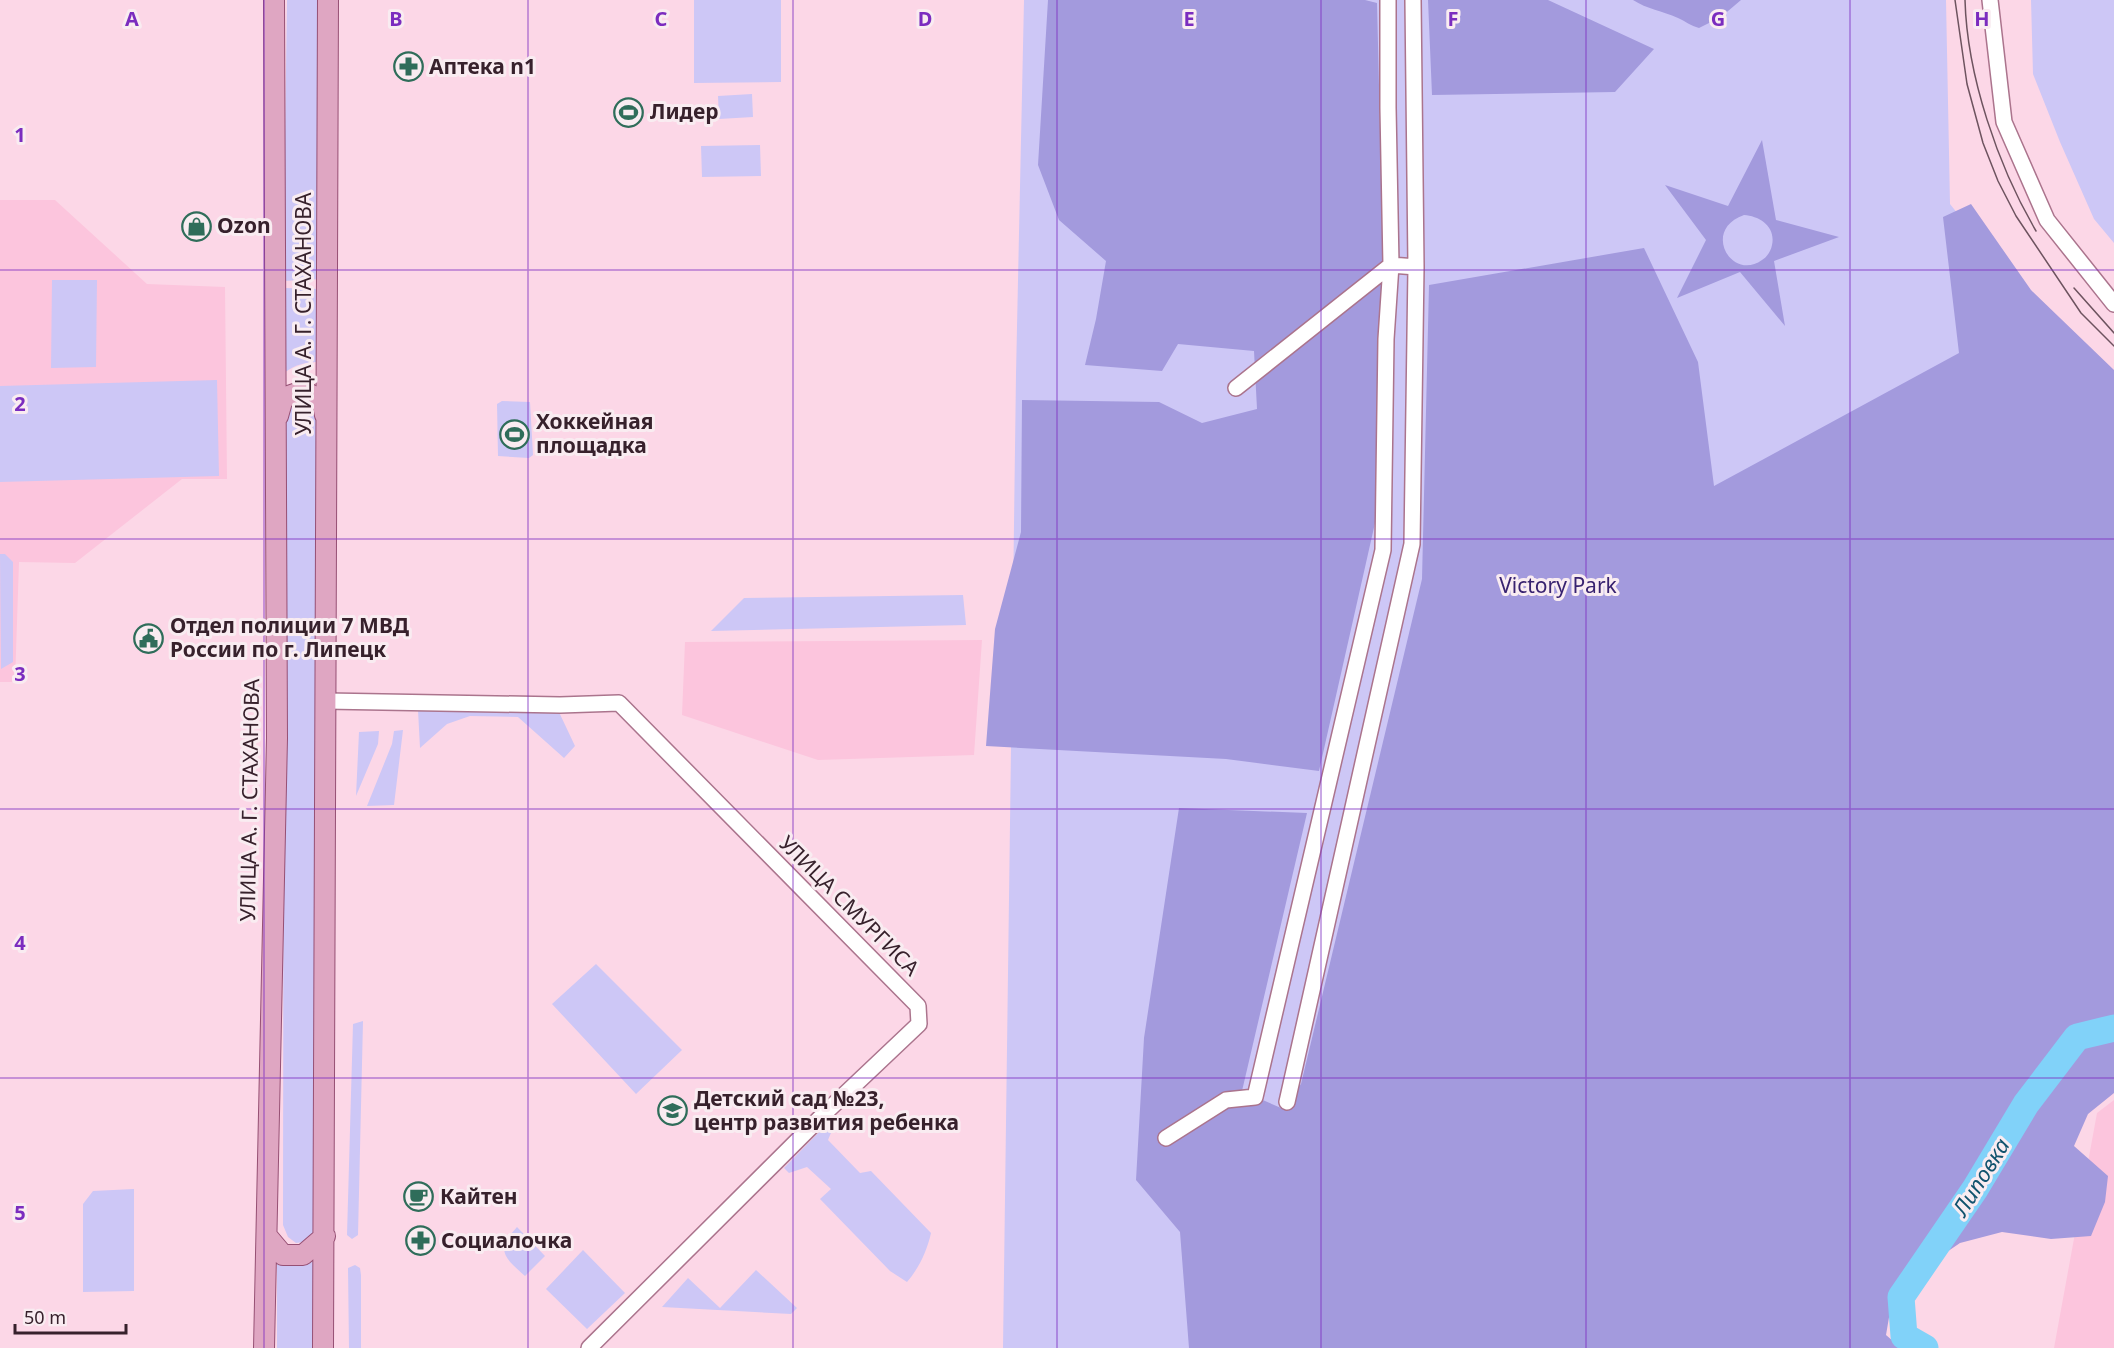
<svg xmlns="http://www.w3.org/2000/svg" width="2114" height="1348" viewBox="0 0 2114 1348" font-family="'Noto Sans',sans-serif">
	<rect width="100%" height="100%" fill="#fcd7e7"/>
	<path fill="#fcc5dd" d="M0,200h55l92,84 78,3 2,192h-45l-107,84 -56,-1 -4,120h-15z
		M982,640l-8,115 -156,5 -136,-45 3,-73z
		M2114,1100v248h-60l43,-235z"/>
	<path fill="#cdc7f6" d="M287,0h36l-1,279 -39,2z
		M694,0h87v82l-87,1z
		M1024,0h922l4,204 164,206 -307,938h-804l13,-974z
		M2031,0h83v243l-20,-24 -34,-77 -27,-68z
		M752,94l1,23 -34,2 -1,-23z
		M760,145l1,31 -59,1 -1,-31z
		M52,280h45l-1,87 -45,1z
		M284,288l37,1v73c-15,0 -25,2 -37,11z
		M217,380l2,96 -219,6v-96z
		M305,399l11,5 4,11 -2,816 -8,10 -14,2 -8,-6 -5,-12 1,-806 10,-16z
		M502,401l28,1 3,53 -4,3 -31,-2 -1,-52z
		M0,554h5l8,8v100l-12,7z
		M963,595l3,30 -255,6 33,-33z
		M418,710h140l17,36 -11,12 -46,-41 -48,-1 -23,8 -27,24z
		M403,730l-9,75 -27,1 25,-62 2,-13z
		M379,731l-1,13 -22,52 3,-64z
		M596,964l86,86 -46,44 -84,-90z
		M363,1021l-5,214 -6,4 -5,-4 6,-211z
		M828,1123l5,5 -5,12 32,33 11,-2 60,62c-4,18 -12,35 -24,49l-17,-11 -70,-72 11,-10 -24,-22 -18,6 -5,-5z
		M134,1189v102l-51,1v-88l10,-13z
		M517,1227l28,29 -20,20c-21,-19 -30,-25 -8,-49z
		M583,1250l42,43 -38,36 -41,-40z
		M315,1262l1,86h-39v-85z
		M355,1265l5,3 1,7v73h-12l-1,-80z
		M756,1270l41,38 -6,6 -129,-7 26,-29 32,30z"/>
	<path fill="#a39add" fill-rule="evenodd" d="M1048,0h317l12,3 7,288 -9,232 -56,248 -93,-12 -240,-13 9,-117 26,-97 1,-132 137,2 43,21 55,-14 -3,-58 -76,-7 -16,27 -77,-6 11,-46 10,-58 -47,-41 -21,-55z
		M1428,0h120l106,49 -39,43 -183,3z
		M1633,0h108l-20,17 -22,11c-8,-2 -14,-7 -21,-10 -16,-7 -31,-9 -45,-18z
		M1762,140l14,80 63,17 -65,24 11,65 -45,-54 -63,26 29,-58 -41,-55 63,21zM1744,215c16,1 32,12 28,30 -1,6 -5,12 -10,15 -30,22 -61,-30 -18,-45z
		M1971,204l60,86 83,80v723l-26,21 -14,32 34,30 -3,26 -14,34 -40,3 -49,-7 -42,11 -66,45 -8,47 15,13h-712l-9,-116 -44,-52 8,-142 35,-230 128,5 -65,278 39,17 20,-24 121,-505 7,-294 215,-37 54,114 16,124 245,-133 -16,-136z"/>
	<g fill="none" stroke-linecap="round" stroke-linejoin="round">
		<path stroke="#81d2f9" stroke-width="27" d="M1925,1348l-21,-12 -3,-39 74,-108 51,-85 51,-67 37,-9"/>
		<defs>
			<path id="minor" d="M1990,0l14,122 43,98 67,84
				M1236,388l155,-123 25,2 -3,-267
				M326,701l234,4 59,-2 299,303 1,18 -94,89 -236,235
				M1287,1102l125,-558 4,-277
				M1166,1138l60,-38 29,-3 128,-547 3,-211 5,-74 -3,-157v-108"/>
			<path id="major" d="M278,416l5,-18 20,-7 19,9 3,15
				M267,1236l16,19h20l22,-19
				M264,1348l13,-610 -3,-738
				M323,1348l5,-1348"/>
		</defs>
		<use href="#minor" stroke="#ab748d" stroke-width="18"/>
		<use href="#major" stroke="#965074" stroke-width="22"/>
		<use href="#minor" stroke="#fff" stroke-width="15"/>
		<use href="#major" stroke="#dfa6c2" stroke-width="20"/>
		<path stroke="#6d535f" stroke-width="1.5" d="M1955,0l12,84 16,59 15,38 18,35 65,97 33,33
			M1965,0c2,76 33,166 71,231
			M2074,288l40,45"/>
	</g>
	<path fill="none" stroke="#7b2cbf" stroke-width="1.5" stroke-opacity="0.55" d="M264,0v1348M528,0v1348M793,0v1348M1057,0v1348M1321,0v1348M1586,0v1348M1850,0v1348M0,270h2114M0,539h2114M0,809h2114M0,1078h2114"/>
	<defs>
		<symbol id="pharmacy-ring" viewBox="-11 -11 22 22"><circle r="9.5" fill="#f9ecf1" stroke="#2f6d5a" stroke-width="1.5"/><path d="M-2-6h4v4h4v4h-4v4h-4v-4h-4v-4h4Z" fill="#2f6d5a"/></symbol>
		<symbol id="stadium-ring" viewBox="-11 -11 22 22"><circle r="9.5" fill="#f9ecf1" stroke="#2f6d5a" stroke-width="1.5"/><path d="M0-5a6.5 5 0 1 0 0 10a6.5 5 0 1 0 0-10ZM-3.5-1.8h7v3.6h-7Z" fill="#2f6d5a"/></symbol>
		<symbol id="shop-ring" viewBox="-11 -11 22 22"><circle r="9.5" fill="#f9ecf1" stroke="#2f6d5a" stroke-width="1.5"/><path d="M-5-2.5h2.3a2.7 3.5 0 0 1 5.4 0H5L5.5 6h-11ZM-1.5-2.5h3a1.5 2.3 0 0 0-3 0Z" fill="#2f6d5a"/></symbol>
		<symbol id="civic-ring" viewBox="-11 -11 22 22"><circle r="9.5" fill="#f9ecf1" stroke="#2f6d5a" stroke-width="1.5"/><path d="M-.6-6.5H3V-4.5H.6V-3L4-1V1h2V6H-6V1h2V-1L-.6-3ZM-1.2 2.5V6h2.4V2.5Z" fill="#2f6d5a"/></symbol>
		<symbol id="school-ring" viewBox="-11 -11 22 22"><circle r="9.5" fill="#f9ecf1" stroke="#2f6d5a" stroke-width="1.5"/><path d="M0-5L7-2L0 1L-7-2ZM-4 1L0 2.5L4 1V4Q0 6-4 4Z" fill="#2f6d5a"/></symbol>
		<symbol id="cafe-ring" viewBox="-11 -11 22 22"><circle r="9.5" fill="#f9ecf1" stroke="#2f6d5a" stroke-width="1.5"/><path d="M-5.5-4.5H6V0H3Q3 3.5 0 3.5H-2.5Q-5.5 3.5-5.5 0ZM3-3.2v2h1.7v-2ZM-6 4.5H4V6H-6Z" fill="#2f6d5a"/></symbol>
	</defs>
	<g fill-rule="evenodd">
		<use href="#pharmacy-ring" x="392" y="50" width="33" height="33"/>
		<use href="#stadium-ring" x="612" y="96" width="33" height="33"/>
		<use href="#shop-ring" x="180" y="210" width="33" height="33"/>
		<use href="#stadium-ring" x="498" y="418" width="33" height="33"/>
		<use href="#civic-ring" x="132" y="622" width="33" height="33"/>
		<use href="#school-ring" x="656" y="1094" width="33" height="33"/>
		<use href="#cafe-ring" x="402" y="1180" width="33" height="33"/>
		<use href="#pharmacy-ring" x="404" y="1224" width="33" height="33"/>
	</g>
	<g text-anchor="middle" stroke-width="6" stroke-linejoin="round" paint-order="stroke">
		<g font-size="21" font-weight="bold" fill="#37212c" stroke="#f9ecf1" text-anchor="start">
			<text x="429" y="74">Аптека n1</text>
			<text x="650" y="119">Лидер</text>
			<text x="217" y="233">Ozon</text>
			<text x="536" y="429">Хоккейная<tspan x="536" dy="24">площадка</tspan></text>
			<text x="170" y="633">Отдел полиции 7 МВД<tspan x="170" dy="24">России по г. Липецк</tspan></text>
			<text x="694" y="1106">Детский сад №23,<tspan x="694" dy="24">центр развития ребенка</tspan></text>
			<text x="440" y="1204">Кайтен</text>
			<text x="441" y="1248">Социалочка</text>
		</g>
		<g font-size="21" fill="#37212c" stroke="#f9ecf1">
			<text transform="translate(304 314) rotate(-90)" y="7">УЛИЦА А. Г. СТАХАНОВА</text>
			<text transform="translate(250 800) rotate(-89)" y="7">УЛИЦА А. Г. СТАХАНОВА</text>
			<text transform="translate(849 906) rotate(45)" y="7">УЛИЦА СМУРГИСА</text>
		</g>
		<g font-size="21" fill="#382270" stroke="#f9ecf1">
			<text x="1558" y="593">Victory Park</text>
		</g>
		<g font-size="22" font-style="italic" fill="#11536e" stroke="#f9ecf1">
			<text transform="translate(1981 1177) rotate(-58)" y="8">Липовка</text>
		</g>
	</g>
	<g font-size="20" text-anchor="middle" font-weight="bold" fill="#7b2cbf" stroke="#f9ecf1" stroke-width="6" stroke-linejoin="round" paint-order="stroke">
		<text x="132" y="26">A</text>
		<text x="396" y="26">B</text>
		<text x="661" y="26">C</text>
		<text x="925" y="26">D</text>
		<text x="1189" y="26">E</text>
		<text x="1453" y="26">F</text>
		<text x="1718" y="26">G</text>
		<text x="1982" y="26">H</text>
		<text x="20" y="142">1</text>
		<text x="20" y="411">2</text>
		<text x="20" y="681">3</text>
		<text x="20" y="950">4</text>
		<text x="20" y="1220">5</text>
	</g>
	<path d="M15 1324v9h111v-9" fill="none" stroke="#37212c" stroke-width="3"/>
	<text x="24" y="1324" font-size="18" fill="#37212c" stroke="#f9ecf1" stroke-width="4.5" paint-order="stroke">50 m</text>
</svg>
